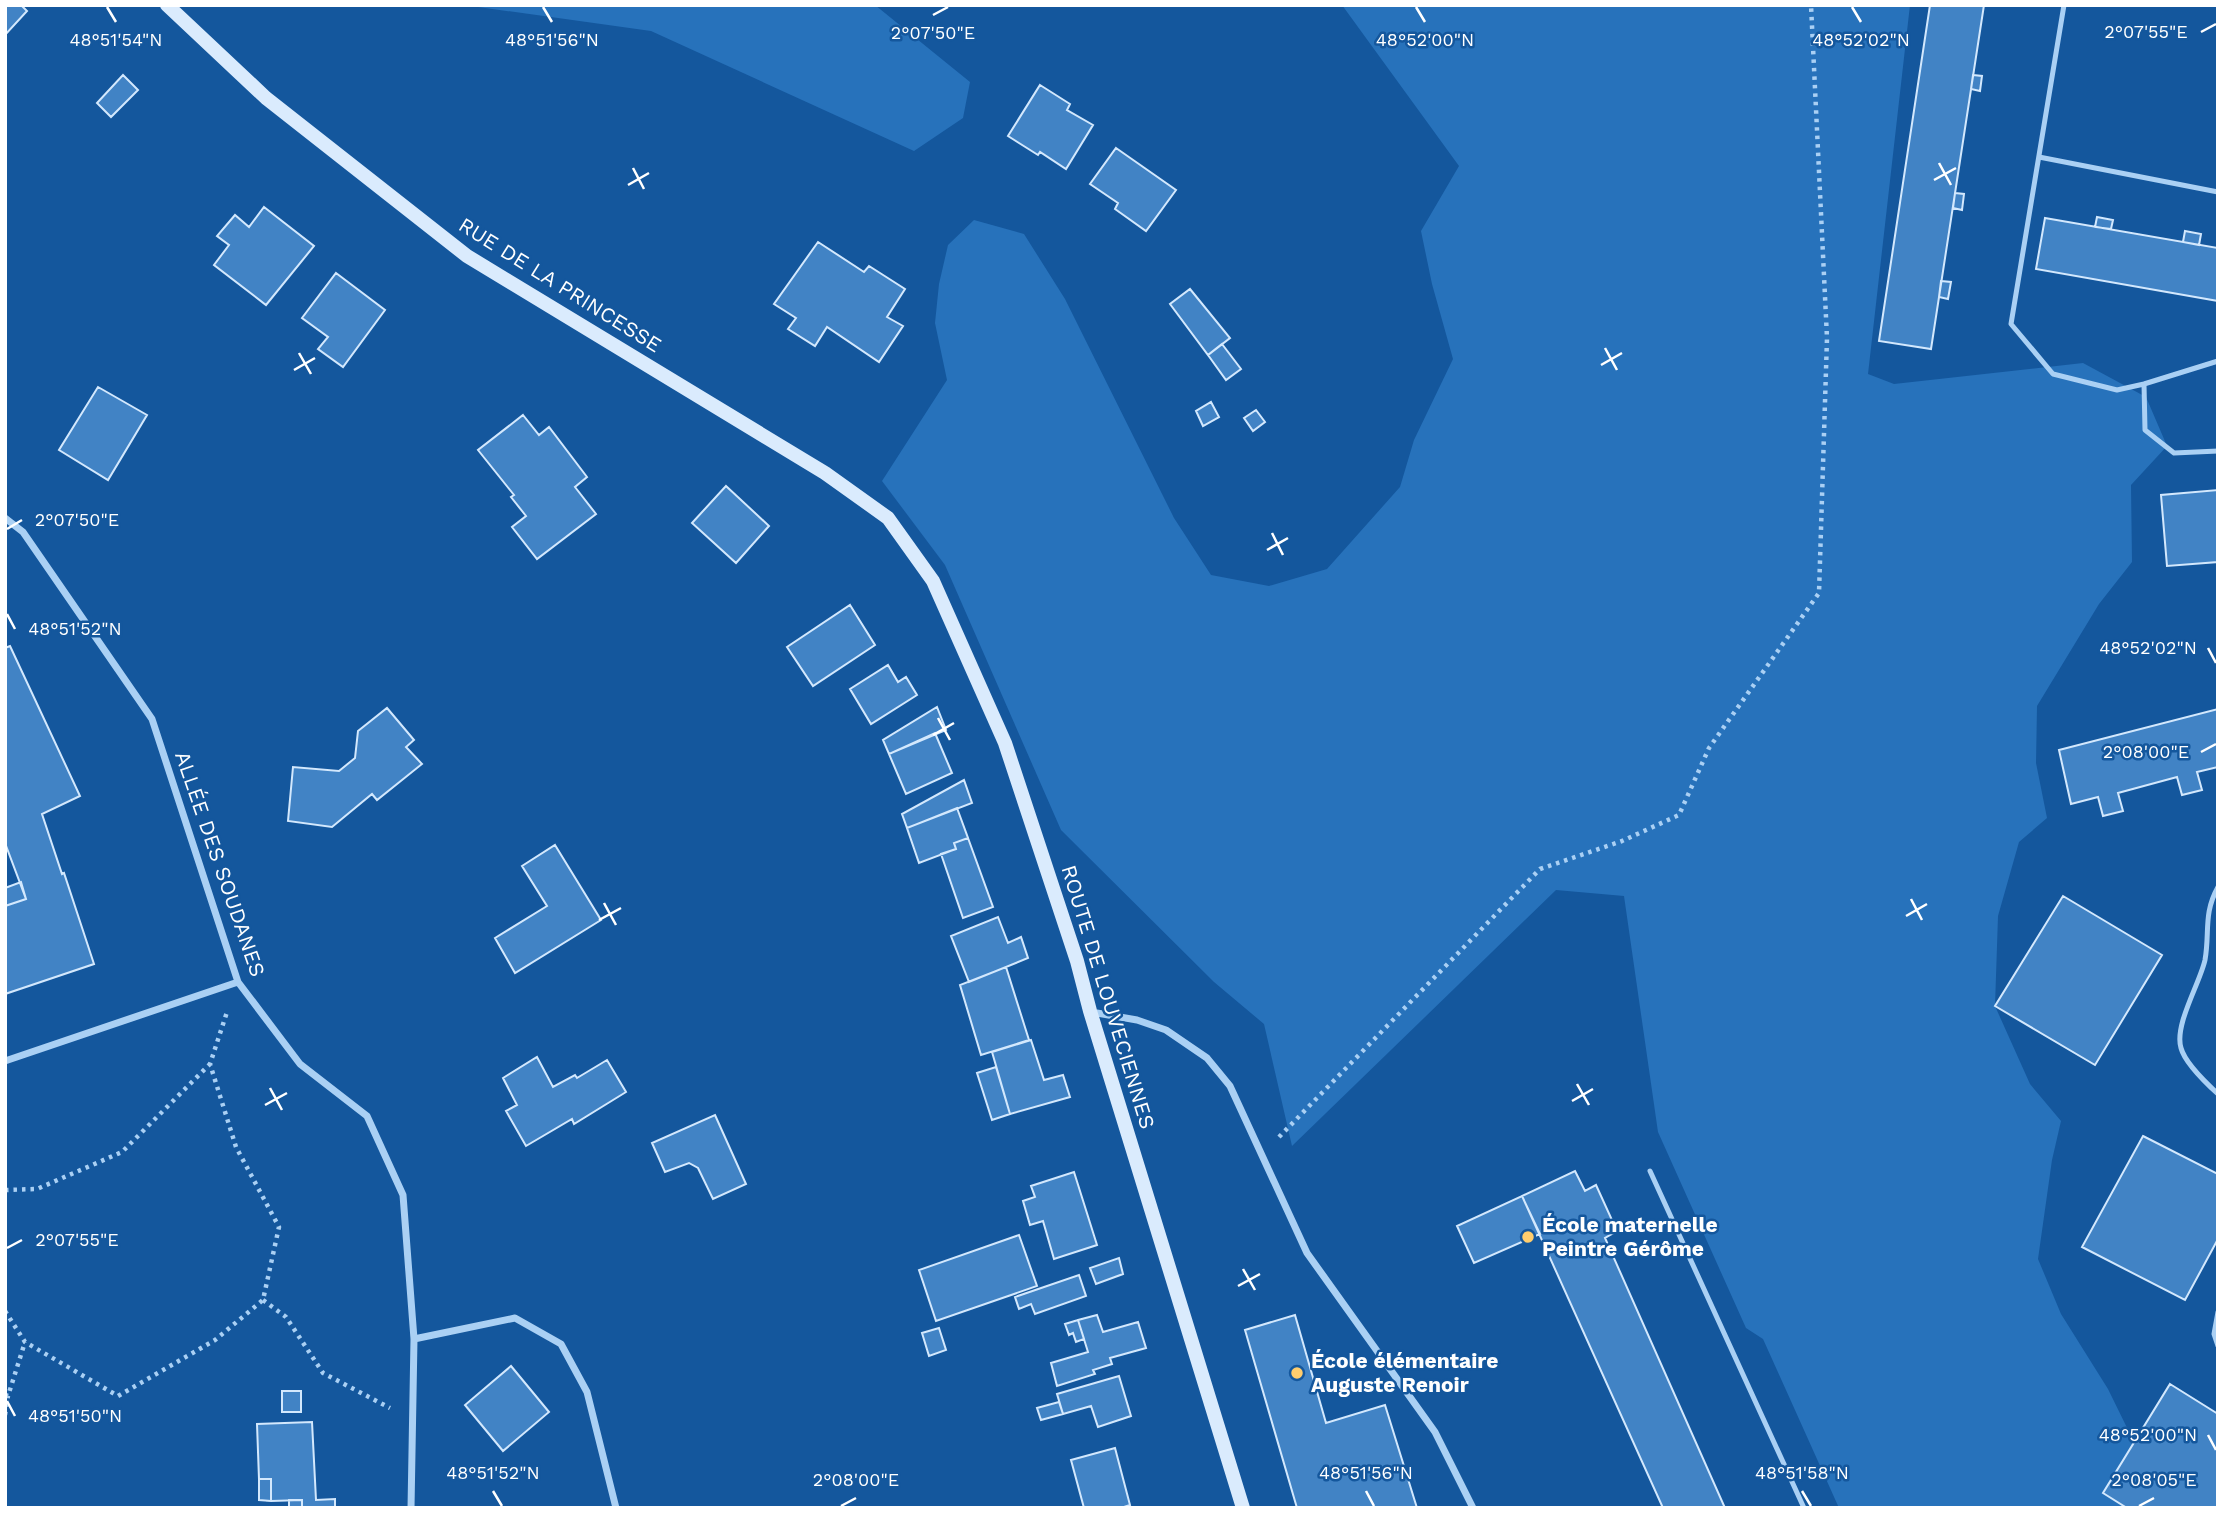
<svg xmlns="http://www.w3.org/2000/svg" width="2223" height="1513" viewBox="0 0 2223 1513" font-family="'Work Sans',sans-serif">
	<rect width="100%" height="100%" fill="#14579d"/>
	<path fill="#2772bb" d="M464,5h411l95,77 -7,36 -49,33 -263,-120z
		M1342,5h568l-42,369 26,10 189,-21 63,34 21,49 -36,39 1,77 -33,42 -62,102 -1,57 11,55 -28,24 -21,74 -3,90 35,78 31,37 -9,39 -14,99 23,55 47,75 26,53 -31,51 24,15h-288l-76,-169 -17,-11 -88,-196 -34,-236 -68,-6 -264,256 -28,-122 -50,-42 -153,-152 -116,-265 -63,-84 65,-101 -12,-57 4,-39 9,-39 26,-25 50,14 41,65 109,219 37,57 58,11 58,-17 73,-82 14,-47 39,-81 -21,-75 -11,-53 38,-65z"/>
	<path fill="#4183c5" stroke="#d3e8fd" stroke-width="2" d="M5,5h16l6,6 -22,24z
		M1930,5h54l-53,344 -52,-8z
		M123,75l15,15 -27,27 -14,-14z
		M1973,75l9,1 -2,15 -9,-2z
		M1040,85l30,19 -3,6 26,15 -27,44 -26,-17 -2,3 -30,-19z
		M1116,148l60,42 -30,41 -31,-22 3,-6 -28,-19z
		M1955,193l9,1 -2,16 -9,-2z
		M264,207l50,39 -48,59 -52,-40 15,-20 -12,-9 18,-21 14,12z
		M2097,217l16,3 -2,9 -16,-2z
		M2045,218l173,30v53l-182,-32z
		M2185,231l16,3 -2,11 -16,-3z
		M818,242l46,30 5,-6 36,23 -18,28 16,9 -24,36 -52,-35 -12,19 -27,-17 8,-11 -22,-14z
		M336,273l49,37 -42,57 -25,-18 10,-12 -26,-19z
		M1941,281l10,1 -3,17 -9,-2z
		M1190,289l40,49 -22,17 -38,-51z
		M1222,344l19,25 -15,11 -18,-25z
		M98,387l49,28 -39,65 -49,-30z
		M1211,402l8,15 -16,9 -7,-15z
		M1256,410l9,12 -12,9 -9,-13z
		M523,415l16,20 10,-8 38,50 -12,10 21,27 -59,45 -25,-32 14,-11 -15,-19 3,-2 -36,-45z
		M726,486l43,40 -33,37 -44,-40z
		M2218,490v72l-51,4 -6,-71z
		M850,605l25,40 -62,41 -26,-39z
		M10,646l70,150 -38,18 20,60 2,-1 30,91 -89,30v-88l21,-7 -21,-56v-195z
		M888,665l10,17 8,-5 11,18 -46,29 -21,-35z
		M937,707l9,23 -57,24 -6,-14z
		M387,708l27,32 -8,7 16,17 -45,36 -5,-6 -40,33 -44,-6 5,-54 46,4 16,-13 3,-27z
		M2218,709v58l-21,5 5,18 -20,5 -5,-18 -59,16 5,18 -20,5 -5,-19 -27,7 -12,-54z
		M935,733l17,40 -46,21 -17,-40z
		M964,780l8,23 -65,25 -5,-14z
		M957,808l11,30 -14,5 2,6 -37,14 -12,-35z
		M968,838l25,69 -30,11 -22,-64 15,-5 -2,-6z
		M555,845l46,75 -86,53 -20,-35 52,-32 -25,-40z
		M21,882l5,17 -21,7v-18z
		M2063,896l99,59 -67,110 -100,-59z
		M998,917l10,26 13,-6 7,21 -59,24 -18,-46z
		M1006,967l23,73 -48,15 -21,-70z
		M1031,1040l13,40 19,-5 7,22 -60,17 -18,-62z
		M537,1057l16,30 22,-12 2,3 30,-18 19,32 -52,32 -2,-5 -46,27 -20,-35 11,-6 -14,-27z
		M996,1067l14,47 -18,6 -15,-47z
		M715,1115l31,69 -33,15 -15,-31 -9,-5 -24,9 -13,-29z
		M2143,1136l75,38v65l-33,61 -103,-53z
		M1575,1171l10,20 11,-6 21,46 -12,7 120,270h-62l-141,-312z
		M1074,1172l23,73 -43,14 -11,-38 -13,4 -7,-24 12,-4 -4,-11z
		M1522,1196l18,38 -66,29 -17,-37z
		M1019,1235l18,51 -101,35 -17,-51z
		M1119,1258l4,16 -27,10 -6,-16z
		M1079,1275l7,21 -51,18 -4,-10 -12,5 -4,-12z
		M1097,1315l6,17 35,-10 8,26 -36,10 2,6 -19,6 2,4 -38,12 -6,-23 37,-11 -10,-32z
		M1295,1315l31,108 59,-18 32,103h-120l-52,-178z
		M1078,1320l6,19 -8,3 -3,-9 -4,2 -4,-11z
		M939,1328l7,22 -17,6 -7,-23z
		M511,1366l38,46 -46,39 -38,-46z
		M1119,1376l12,40 -33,11 -7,-21 -28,8 -6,-20z
		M2170,1384l48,30v94h-91l-24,-15z
		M282,1391h19v21h-19z
		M1059,1402l4,12 -22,6 -4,-12z
		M312,1422l4,78 19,-1v9h-33v-8l-31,1v-22h-12l-2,-55z
		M1115,1448l15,57 -9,3h-37l-13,-48z
		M259,1479h12v22l-12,-1z
		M289,1500h13v8h-13z"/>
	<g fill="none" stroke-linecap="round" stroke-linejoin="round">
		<path stroke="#aad0f4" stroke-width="4.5" stroke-dasharray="3.5 5" stroke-linecap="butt" d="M1279,1137l261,-268 82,-28 57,-26 30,-67 110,-155 8,-255 -16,-333
			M5,1190l32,-1 85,-37 88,-88
			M263,1300l23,17 37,56 67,35
			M5,1311l20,31 93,54 97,-56 48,-40 16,-73 -43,-80 -26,-83 17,-52
			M5,1395l3,1 17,-54
			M5,1415l3,-19"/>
		<path stroke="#aad0f4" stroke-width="5" d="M2064,5l-53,319 42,50 64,16 27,-6 74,-23
			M2039,157l179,35
			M2144,384l1,46 29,23 44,-2
			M2218,887c-15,27 -8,45 -13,73 -5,23 -31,65 -24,88 4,15 25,35 37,46
			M1650,1171l154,337
			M2218,1312l-4,22 4,12"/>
		<path stroke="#aad0f4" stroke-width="7" d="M5,518l18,14 129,187 86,263 62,82 67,52 36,79 11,144 -3,169
			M1091,1012l46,8 29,10 41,28 23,28 77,167 128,179 38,76
			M5,1061l233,-79
			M414,1339l101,-21 46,26 26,48 29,116"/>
		<path stroke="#daebfd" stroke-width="14" d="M167,5l99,93 201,158 358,217 63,45 45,63 72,162 72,218 13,50 153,497"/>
	</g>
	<path fill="none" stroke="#fff" stroke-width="2.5" d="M107,7l9,15M543,7l9,15M1416,7l9,15M1852,7l9,15M933,15l15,-8M2201,32l15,-8M1939,163l12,22M633,168l11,21M1934,180l22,-12M628,185l21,-12M1605,348l12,22M299,353l12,21M1601,365l21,-12M294,370l21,-12M7,529l15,-9M1272,533l11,22M1267,550l21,-12M7,614l8,15M2208,648l8,15M938,718l12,22M933,735l21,-12M2201,752l15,-8M1911,899l11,21M604,903l12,22M1906,916l21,-12M599,920l22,-12M1577,1084l12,21M270,1088l12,22M1572,1101l21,-12M265,1105l22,-12M7,1248l15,-8M1243,1269l12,21M1238,1286l22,-12M7,1401l8,15M2208,1435l8,15M493,1491l9,15M1366,1491l8,15M1802,1491l9,15M841,1506l15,-8M2139,1506l15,-8"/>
	<g fill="#ffcd6d" stroke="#14579d" stroke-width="2.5">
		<circle cx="1528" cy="1237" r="7"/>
		<circle cx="1297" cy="1373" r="7"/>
	</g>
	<g text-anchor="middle" stroke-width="5" stroke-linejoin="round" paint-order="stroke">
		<g font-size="21" fill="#fff" stroke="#14579d">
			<text transform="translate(560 285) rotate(32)" y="7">RUE DE LA PRINCESSE</text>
			<text transform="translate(220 864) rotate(71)" y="7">ALLÉE DES SOUDANES</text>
			<text transform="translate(1108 997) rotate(73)" y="7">ROUTE DE LOUVECIENNES</text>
		</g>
		<g font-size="21" font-weight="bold" fill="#fff" stroke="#14579d" text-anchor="start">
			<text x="1542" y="1232">École maternelle<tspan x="1542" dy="24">Peintre Gérôme</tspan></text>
			<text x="1311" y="1368">École élémentaire<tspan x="1311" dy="24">Auguste Renoir</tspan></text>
		</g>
	</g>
	<g font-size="18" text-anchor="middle" fill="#fff" stroke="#14579d" stroke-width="5" stroke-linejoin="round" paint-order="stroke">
		<text x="2146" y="38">2°07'55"E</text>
		<text x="933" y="39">2°07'50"E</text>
		<text x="116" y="46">48°51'54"N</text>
		<text x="552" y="46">48°51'56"N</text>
		<text x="1425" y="46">48°52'00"N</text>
		<text x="1861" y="46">48°52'02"N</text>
		<text x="77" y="526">2°07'50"E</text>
		<text x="75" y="635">48°51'52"N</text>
		<text x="2148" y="654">48°52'02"N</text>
		<text x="2146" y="758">2°08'00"E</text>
		<text x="77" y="1246">2°07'55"E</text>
		<text x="75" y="1422">48°51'50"N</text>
		<text x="2148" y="1441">48°52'00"N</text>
		<text x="493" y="1479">48°51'52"N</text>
		<text x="1366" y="1479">48°51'56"N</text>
		<text x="1802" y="1479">48°51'58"N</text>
		<text x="856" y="1486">2°08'00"E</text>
		<text x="2154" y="1486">2°08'05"E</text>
	</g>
	<rect width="2223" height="1513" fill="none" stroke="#ffffff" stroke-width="14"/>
</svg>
